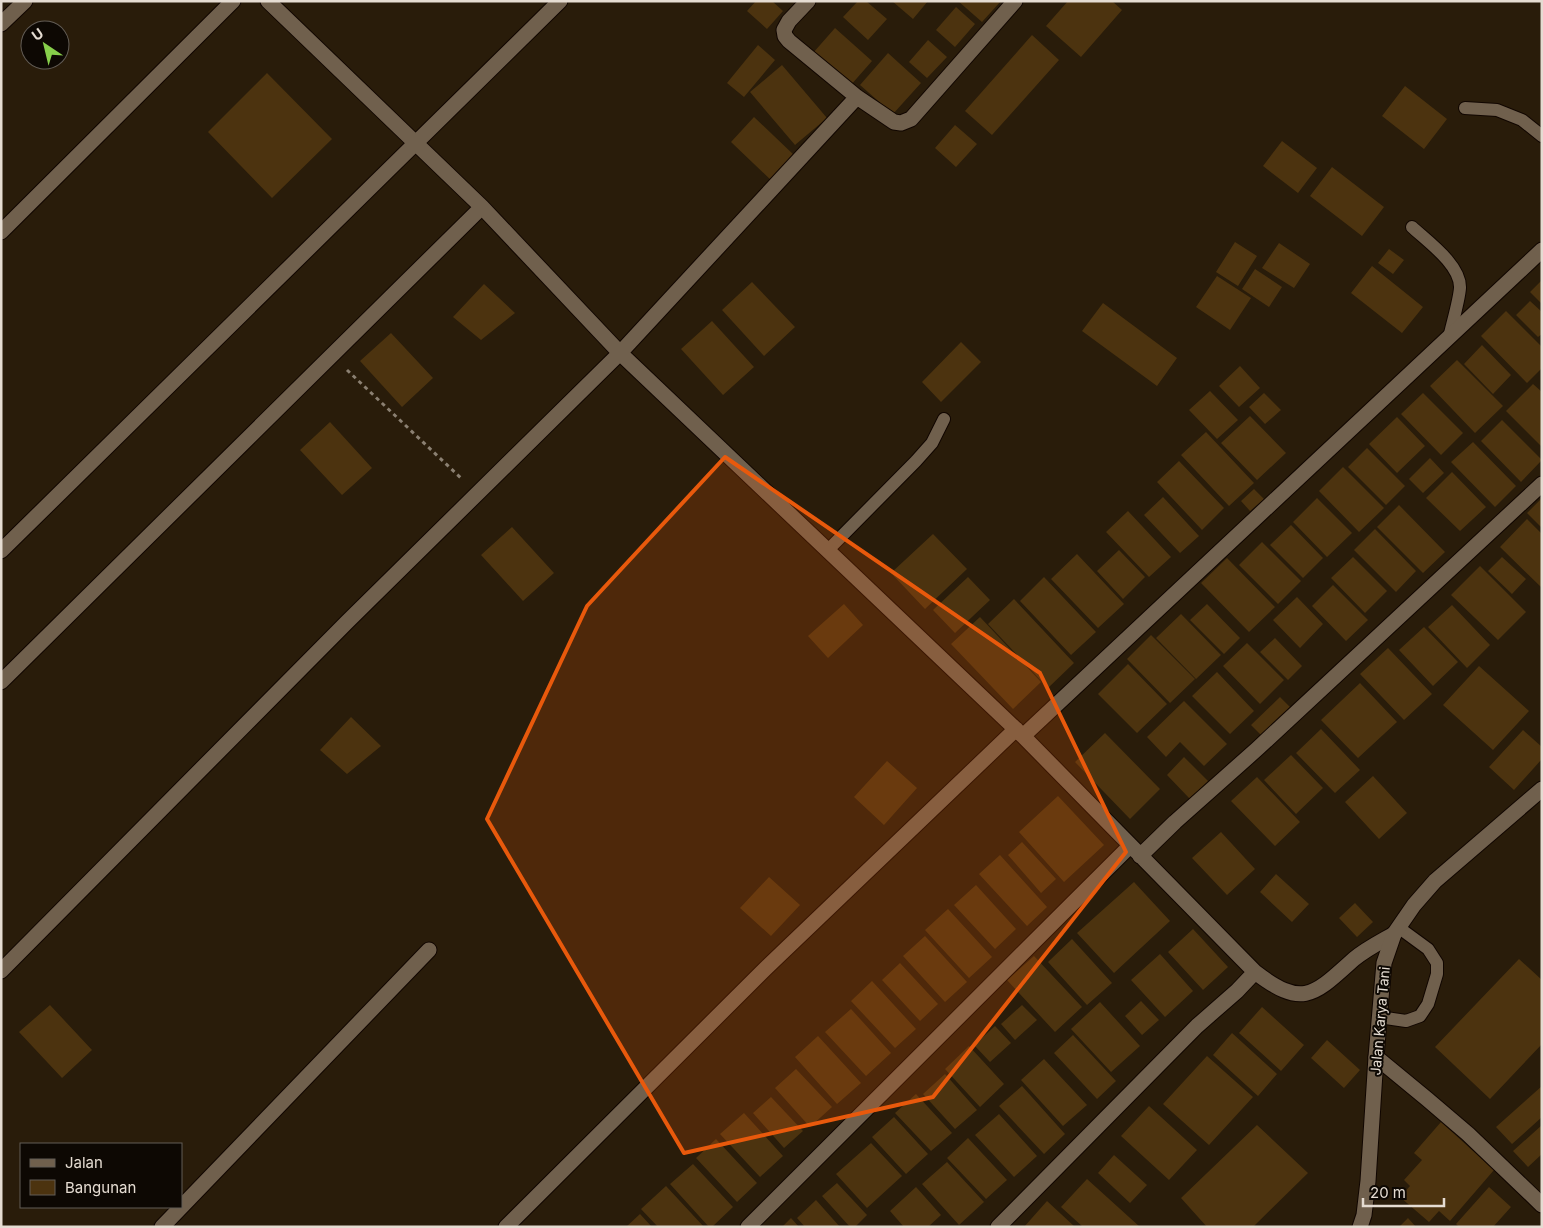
<svg xmlns="http://www.w3.org/2000/svg" width="1543" height="1228" viewBox="0 0 1543 1228" font-family="Inter,sans-serif">
	<rect width="100%" height="100%" fill="#291c0a"/>
	<path fill="#4c330f" d="M756,1h16l11,10 -16,18 -20,-18z
		M858,1h8l21,18 -19,21 -25,-23z
		M892,1h36l-15,18z
		M958,1h43l-19,21z
		M1068,1h44l10,9 -41,47 -35,-31z
		M956,7l19,17 -20,23 -19,-17z
		M835,28l37,33 -22,25 -37,-33z
		M1032,35l27,25 -67,75 -27,-24z
		M928,40l19,17 -20,21 -18,-16z
		M758,45l17,15 -31,37 -17,-14z
		M888,53l33,30 -28,31 -33,-29z
		M782,65l45,53 -32,27 -45,-53z
		M267,73l65,66 -60,59 -64,-66z
		M1405,86l42,33 -23,30 -42,-33z
		M754,117l42,40 -23,25 -42,-40z
		M955,125l22,19 -21,23 -21,-19z
		M1282,141l35,27 -19,25 -35,-27z
		M1332,167l52,40 -22,29 -52,-40z
		M1235,242l22,14 -19,30 -22,-14z
		M1279,243l31,21 -16,24 -32,-20z
		M1389,249l15,11 -11,14 -15,-11z
		M1372,266l51,41 -21,26 -51,-40z
		M1255,269l27,18 -13,20 -27,-18z
		M1217,276l34,22 -21,32 -34,-23z
		M1542,280v24l-12,-12z
		M752,282l43,45 -31,29 -42,-46z
		M484,284l31,29 -34,27 -28,-23z
		M1530,301l12,11v22l-4,3 -22,-22z
		M1103,303l74,55 -20,28 -75,-55z
		M1506,311l36,36v21l-15,15 -46,-47z
		M712,321l42,46 -31,28 -42,-46z
		M391,333l42,45 -31,29 -42,-46z
		M961,342l20,20 -40,40 -19,-20z
		M1482,345l29,30 -18,19 -29,-30z
		M1457,360l46,46 -28,27 -45,-47z
		M1240,366l20,22 -21,19 -20,-21z
		M1533,384l9,8v55l-36,-36z
		M1210,391l28,29 -21,19 -28,-29z
		M1264,393l17,17 -16,14 -16,-17z
		M1423,393l40,40 -22,22 -40,-41z
		M1250,416l36,37 -29,27 -36,-37z
		M1397,417l28,29 -28,27 -28,-29z
		M1502,420l40,40 -21,22 -40,-41z
		M330,422l42,46 -30,27 -42,-45z
		M1206,432l48,51 -25,23 -48,-51z
		M1473,442l43,44 -21,21 -44,-45z
		M1367,448l38,38 -19,19 -38,-38z
		M1430,458l14,15 -21,20 -14,-14z
		M1179,461l45,47 -22,22 -45,-48z
		M1343,467l41,41 -25,24 -40,-41z
		M1452,472l34,35 -26,24 -34,-33z
		M1254,489l10,10 -14,12 -9,-10z
		M1163,497l36,39 -19,17 -36,-38z
		M1317,498l35,35 -25,24 -34,-35z
		M1542,498v30l-15,-15z
		M1399,505l46,47 -22,21 -46,-46z
		M1128,511l43,46 -22,20 -43,-45z
		M1527,519l15,15v54l-42,-41z
		M1291,525l32,33 -20,20 -33,-33z
		M512,527l42,46 -31,28 -42,-46z
		M1375,529l41,42 -20,21 -42,-42z
		M933,534l34,35 -42,40 -34,-36z
		M1262,542l39,39 -23,23 -39,-39z
		M1119,550l26,27 -22,22 -26,-28z
		M1077,554l47,50 -26,24 -47,-49z
		M1353,557l34,34 -22,22 -34,-35z
		M1502,557l24,22 -14,15 -24,-23z
		M1227,558l48,49 -26,25 -48,-49z
		M1480,566l46,46 -28,28 -47,-45z
		M968,577l22,23 -35,33 -22,-23z
		M1044,577l52,55 -25,23 -51,-54z
		M1333,585l35,35 -22,21 -34,-35z
		M1297,597l26,27 -23,24 -27,-28z
		M1014,599l60,64 -26,25 -60,-64z
		M844,604l19,21 -35,33 -20,-22z
		M1207,604l33,34 -16,16 -34,-34z
		M1452,605l38,40 -23,23 -39,-41z
		M1181,614l40,41 -25,24 -40,-41z
		M980,617l61,65 -28,27 -62,-65z
		M1424,627l34,35 -25,24 -34,-36z
		M1151,635l44,44 -25,24 -43,-44z
		M1275,638l27,28 -14,14 -28,-28z
		M1247,643l37,37 -24,24 -37,-38z
		M1388,648l44,46 -28,26 -44,-46z
		M1128,664l39,40 -30,29 -39,-39z
		M1479,666l50,45 -36,39 -50,-45z
		M1217,672l37,39 -24,23 -38,-38z
		M1360,683l37,39 -39,36 -37,-38z
		M1280,697l13,13 -29,28 -13,-13z
		M1184,701l43,43 -23,22 -24,-24 -14,15 -19,-20z
		M351,717l30,29 -34,28 -27,-24z
		M1321,729l39,41 -25,23 -39,-40z
		M1523,730l19,17v12l-28,31 -25,-23z
		M1105,733l55,56 -30,30 -55,-57z
		M1291,755l32,33 -27,26 -32,-34z
		M1184,757l24,24 -18,18 -23,-24z
		M887,761l30,27 -33,37 -30,-28z
		M1373,776l34,37 -28,26 -34,-37z
		M1257,777l43,45 -25,24 -44,-45z
		M1058,796l46,49 -40,37 -45,-50z
		M1221,832l34,37 -28,26 -35,-37z
		M1022,842l34,37 -15,14 -33,-38z
		M1000,855l47,52 -20,19 -48,-52z
		M1276,874l33,30 -17,18 -32,-30z
		M769,877l31,28 -29,31 -31,-28z
		M1134,882l36,39 -56,52 -37,-40z
		M976,885l40,44 -21,20 -41,-44z
		M1355,903l18,19 -16,15 -18,-19z
		M948,909l44,48 -23,21 -44,-48z
		M1193,929l35,38 -25,23 -35,-38z
		M925,936l42,46 -22,20 -42,-46z
		M1072,939l40,44 -25,22 -39,-43z
		M1160,954l33,37 -28,26 -34,-37z
		M1034,956l48,51 -27,25 -48,-52z
		M1519,959l23,21v64l-52,55 -55,-52z
		M900,963l38,41 -18,17 -38,-41z
		M872,981l44,48 -21,19 -44,-47z
		M1141,1001l18,19 -17,15 -17,-19z
		M1100,1002l40,44 -29,26 -40,-43z
		M50,1005l42,45 -30,28 -43,-46z
		M1022,1005l15,15 -22,20 -14,-16z
		M1262,1007l42,38 -23,26 -42,-38z
		M851,1009l40,44 -25,23 -41,-44z
		M995,1026l16,17 -21,19 -16,-17z
		M1232,1033l45,41 -19,22 -45,-41z
		M1073,1035l43,46 -19,18 -43,-46z
		M818,1036l43,47 -24,21 -42,-47z
		M1327,1040l33,30 -16,18 -33,-30z
		M969,1046l35,38 -24,23 -35,-38z
		M1207,1056l46,41 -44,48 -46,-41z
		M1044,1059l43,46 -24,21 -42,-46z
		M796,1069l36,38 -22,20 -35,-39z
		M945,1074l32,36 -22,19 -32,-35z
		M1022,1086l43,48 -21,20 -45,-48z
		M1542,1086v31l-30,27 -16,-17z
		M916,1094l36,39 -21,18 -36,-38z
		M771,1097l32,34 -19,17 -31,-35z
		M1149,1106l48,44 -28,30 -48,-44z
		M744,1113l39,43 -23,21 -40,-43z
		M999,1114l38,42 -23,21 -39,-42z
		M894,1117l34,37 -22,20 -34,-37z
		M1441,1122l53,48 -44,51 -11,-10 -10,11 -29,-25 10,-11 -6,-6 18,-20 -8,-7z
		M1257,1125l51,48 -55,54h-46l-26,-29z
		M1542,1125v29l-14,13 -15,-16z
		M968,1138l39,42 -21,19 -39,-41z
		M716,1139l41,44 -20,19 -41,-44z
		M871,1143l31,33 -35,32 -31,-34z
		M1114,1155l33,30 -17,18 -32,-30z
		M947,1162l37,40 -25,23 -37,-41z
		M693,1164l40,43 -21,20h-3l-39,-43z
		M1087,1179l53,48h-57l-22,-20z
		M837,1183l30,32 -12,12h-5l-28,-31z
		M666,1186l38,41h-46l-17,-18z
		M916,1187l25,28 -13,12h-24l-14,-16z
		M1489,1187l22,20 -18,20h-34l-3,-3z
		M816,1200l24,27h-35l-8,-9z
		M1047,1201l28,26h-51z
		M640,1214l12,13h-26z
		M791,1218l8,9h-17z
		M1408,1218l8,9h-17z"/>
	<g fill="none" stroke-linecap="round" stroke-linejoin="round">
		<defs>
			<path id="service" d="M1465,108l32,2 25,10 20,16
				M1412,227c15,14 49,38 48,61 -1,13 -8,36 -11,50
				M828,550l88,-89 16,-18 12,-24
				M1379,1017l27,4 14,-5 8,-12 9,-30v-11l-9,-14 -30,-22"/>
			<path id="minor" d="M268,1l214,206 138,146 403,383 232,236
				M808,1l-19,20 -5,9 1,6 4,5 68,56 37,25 7,1 10,-4 104,-118
				M1,24l24,-23
				M1,232l232,-231
				M1,551l559,-550
				M1,682l481,-475
				M1023,736l519,-486
				M1140,856l35,-34 82,-73 285,-265
				M1,971l346,-349 273,-269 237,-256
				M1376,1057l51,42 41,35 74,71
				M162,1227l267,-277
				M506,1227l259,-258 251,-240
				M748,1227l382,-381
				M998,1227l199,-201 40,-35 18,-19c48,37 59,23 99,-13 12,-10 26,-17 40,-25"/>
			<path id="tertiary" d="M1360,1227l4,-12 4,-34 8,-124 8,-94 10,-29 20,-29 21,-24 107,-92"/>
		</defs>
		<use href="#service" stroke="#110600" stroke-width="14"/>
		<use href="#minor" stroke="#110600" stroke-width="17"/>
		<use href="#tertiary" stroke="#110600" stroke-width="17"/>
		<path stroke="#8b8072" stroke-width="3" stroke-dasharray="4 4" stroke-linecap="butt" d="M347,370l115,109"/>
		<use href="#service" stroke="#70604d" stroke-width="12"/>
		<use href="#minor" stroke="#70604d" stroke-width="15"/>
		<use href="#tertiary" stroke="#70604d" stroke-width="15"/>
	</g>
	<path fill="#e8590c" fill-opacity="0.2" stroke="#e8590c" stroke-width="4" stroke-linejoin="round" d="M725,457l315,216 86,179 -193,245 -249,56 -197,-334 100,-213z"/>
	<g text-anchor="middle" stroke-width="4" stroke-linejoin="round" paint-order="stroke">
		<g font-size="14" fill="#e5dcd2" stroke="#0d0803">
			<text transform="translate(1380 1021) rotate(-85)" y="5">Jalan Karya Tani</text>
		</g>
	</g>
	<rect width="1543" height="1228" fill="none" stroke="#e5dcd2" stroke-width="5"/>
	<rect x="20" y="1143" width="162" height="65" fill="#0d0803" stroke="#635d56"/>
	<rect x="30" y="1159" width="25" height="8" fill="#70604d" stroke="#635d56"/>
	<text x="65" y="1168" font-size="15" fill="#e5dcd2">Jalan</text>
	<rect x="30" y="1180" width="25" height="15" fill="#4c330f" stroke="#635d56"/>
	<text x="65" y="1193" font-size="15" fill="#e5dcd2">Bangunan</text>
	<g transform="translate(45 45) rotate(325)"><circle r="24" fill="#0d0803" stroke="#635d56"/>
	<path d="M0-4L9 19L0 12L-9 19Z" fill="#87cf4b"/>
	<text y="-8" font-size="14" font-weight="bold" text-anchor="middle" fill="#e5dcd2">U</text>
	</g>
	<path d="M1363 1198v8h81v-8" fill="none" stroke="#e5dcd2" stroke-width="2.5"/>
	<text x="1370" y="1198" font-size="15" fill="#e5dcd2" stroke="#0d0803" stroke-width="4" paint-order="stroke">20 m</text>
</svg>
